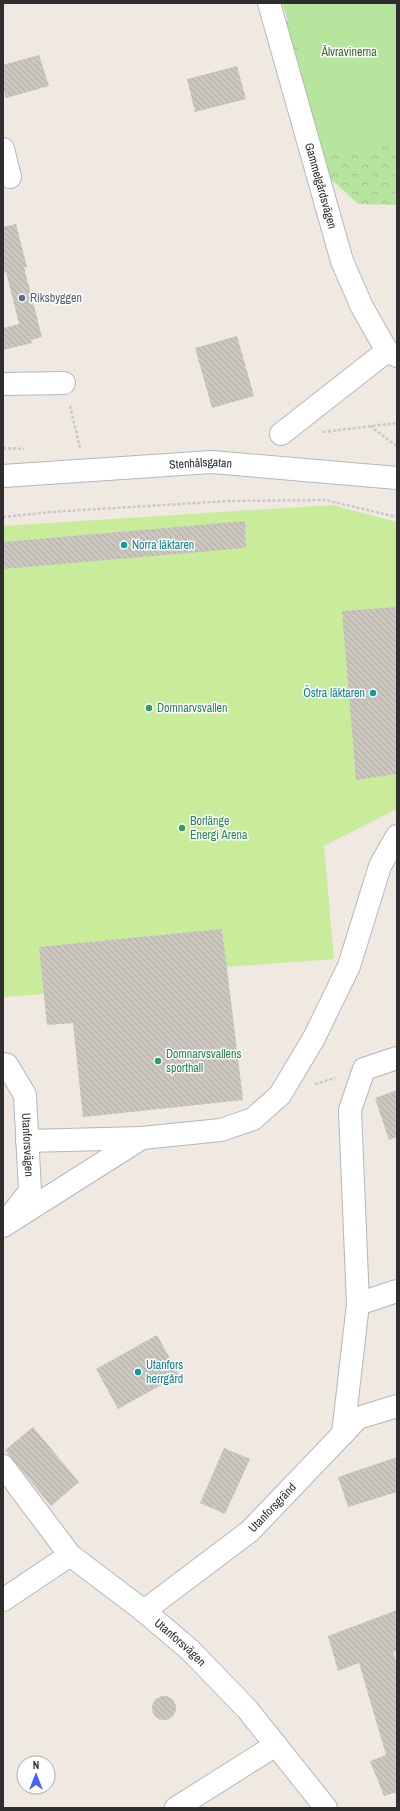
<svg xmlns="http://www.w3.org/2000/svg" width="400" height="1811" viewBox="0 0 400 1811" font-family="'Archivo Narrow',sans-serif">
	<defs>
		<pattern id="forest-crowns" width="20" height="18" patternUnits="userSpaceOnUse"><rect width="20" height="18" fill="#b6e59e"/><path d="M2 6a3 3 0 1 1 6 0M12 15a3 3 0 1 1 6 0" fill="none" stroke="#9dc588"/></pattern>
		<pattern id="building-back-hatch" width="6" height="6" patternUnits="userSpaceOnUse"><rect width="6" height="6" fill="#cbc7bf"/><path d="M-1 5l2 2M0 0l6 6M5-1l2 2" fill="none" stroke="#afaba4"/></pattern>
	</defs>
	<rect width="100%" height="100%" fill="#efe9e1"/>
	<path fill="url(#forest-crowns)" d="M296,3h101v202l-39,-1 -37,-34 -37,-143z"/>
	<path fill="#b6e59e" d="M282,3h115v142l-75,10 -16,-62 -7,-40z"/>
	<path fill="#c9ec9a" d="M332,505l65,17v287l-73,37 10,113 -107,8 16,133 -160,17 -10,-94 -26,2 -3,-31 -41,3v-471z"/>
	<path fill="url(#building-back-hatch)" d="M39,55l10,31 -43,12 -3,-10v-23z
		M237,66l9,33 -51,13 -8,-33z
		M16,224l11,43h-3l18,70 -11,3 1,3 -29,7v-22l16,-4 -13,-52 -3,1v-46z
		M237,336l17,60 -42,12 -17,-60z
		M245,521l1,27 -243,21v-27z
		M397,607v167l-41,6 -14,-169z
		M222,929l21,171 -160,17 -10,-94 -26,2 -8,-78z
		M397,1090v47l-8,3 -14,-42z
		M157,1335l22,40 -61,34 -22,-40z
		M33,1427l46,55 -28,24 -46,-56z
		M224,1448l26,11 -25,55 -25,-11z
		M397,1457v35l-49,15 -10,-30z
		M397,1610v41l-4,1 4,13v127l-13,4 -14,-35 16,-6 -27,-92 -21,8 -10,-35z
		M152 1708a12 12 0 1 1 24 0a12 12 0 1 1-24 0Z"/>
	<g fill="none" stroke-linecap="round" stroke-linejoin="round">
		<defs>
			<g id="minor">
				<path id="s1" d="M269,3l73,258 20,46 25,44 10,5"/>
				<path d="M3,149l7,28"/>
				<path d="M3,384l61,-1"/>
				<path d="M281,434l106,-83"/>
				<path id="s2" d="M3,476l209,-14 185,16"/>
				<path id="s3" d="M3,1064l4,1 18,30 5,96 -18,23"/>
				<path d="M27,1141l115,-3"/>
				<path d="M3,1226l139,-88 79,-8 32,-11 27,-24 34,-57 35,-72 31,-100 17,-30"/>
				<path d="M358,1304l-8,-194 14,-41 33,-11"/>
				<path d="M343,1434l15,-130 39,-13"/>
				<path id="s4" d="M3,1466l67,89 74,56 46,39 57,59 79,99"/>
				<path d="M3,1600l67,-45"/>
				<path id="s5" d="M144,1611l106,-80 108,-113 39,-12"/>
				<path d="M176,1808l100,-63"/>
			</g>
		</defs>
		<use href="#minor" stroke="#b4b7c1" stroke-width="24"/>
		<path stroke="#c9c9c9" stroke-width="2.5" stroke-dasharray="3 2" stroke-linecap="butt" d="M70,406l10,42
			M370,426l27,20
			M323,432l74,-9
			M3,448l21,1
			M3,517l48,-5 177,-11 97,-1 72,17
			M315,1084l20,-6"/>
		<use href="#minor" stroke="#fff" stroke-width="22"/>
	</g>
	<circle fill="#5c6f8a" stroke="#fff" stroke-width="1.5" cx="22" cy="298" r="4"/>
	<g fill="#0f9aa8" stroke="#fff" stroke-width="1.5">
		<circle cx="124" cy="545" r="4"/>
		<circle cx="373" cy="693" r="4"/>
		<circle cx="138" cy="1372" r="4"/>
	</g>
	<g fill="#2e9e5b" stroke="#fff" stroke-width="1.5">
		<circle cx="149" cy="708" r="4"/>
		<circle cx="182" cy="828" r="4"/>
		<circle cx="158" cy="1061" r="4"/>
	</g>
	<g text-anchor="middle" stroke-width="3" stroke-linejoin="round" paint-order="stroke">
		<g font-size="12" fill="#2c6e1b" stroke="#fff">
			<text x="349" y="56">Älvravinerna</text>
		</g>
		<g font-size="12" fill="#2e2e2e" stroke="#fff">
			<text dy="4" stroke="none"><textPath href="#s1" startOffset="190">Gammelgårdsvägen</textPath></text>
			<text dy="4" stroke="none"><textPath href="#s2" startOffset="198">Stenhålsgatan</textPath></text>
			<text dy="4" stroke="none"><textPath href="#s3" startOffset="89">Utanforsvägen</textPath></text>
			<text dy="4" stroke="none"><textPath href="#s5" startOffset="165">Utanforsgränd</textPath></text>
			<text dy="4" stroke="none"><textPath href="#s4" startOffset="252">Utanforsvägen</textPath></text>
		</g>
		<g font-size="12" fill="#4e5e75" stroke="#fff" text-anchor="start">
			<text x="30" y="302">Riksbyggen</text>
		</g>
		<g font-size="12" fill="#0d838f" stroke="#fff" text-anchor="start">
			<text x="132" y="549">Norra läktaren</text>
			<text x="365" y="697" text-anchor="end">Östra läktaren</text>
			<text x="146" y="1369">Utanfors<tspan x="146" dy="14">herrgård</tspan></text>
		</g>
		<g font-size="12" fill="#27864d" stroke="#fff" text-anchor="start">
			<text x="157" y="712">Domnarvsvallen</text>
			<text x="190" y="825">Borlänge<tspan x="190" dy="14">Energi Arena</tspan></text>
			<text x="166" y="1058">Domnarvsvallens<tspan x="166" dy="14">sporthall</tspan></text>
		</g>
	</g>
	<rect width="400" height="1811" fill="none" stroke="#2e2e2e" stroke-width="8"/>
	<g transform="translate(36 1775)"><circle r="19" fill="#ffffff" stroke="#ababab"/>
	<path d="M0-3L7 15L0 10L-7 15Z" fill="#4264fb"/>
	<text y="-6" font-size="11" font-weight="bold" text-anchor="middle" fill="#2e2e2e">N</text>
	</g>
</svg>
